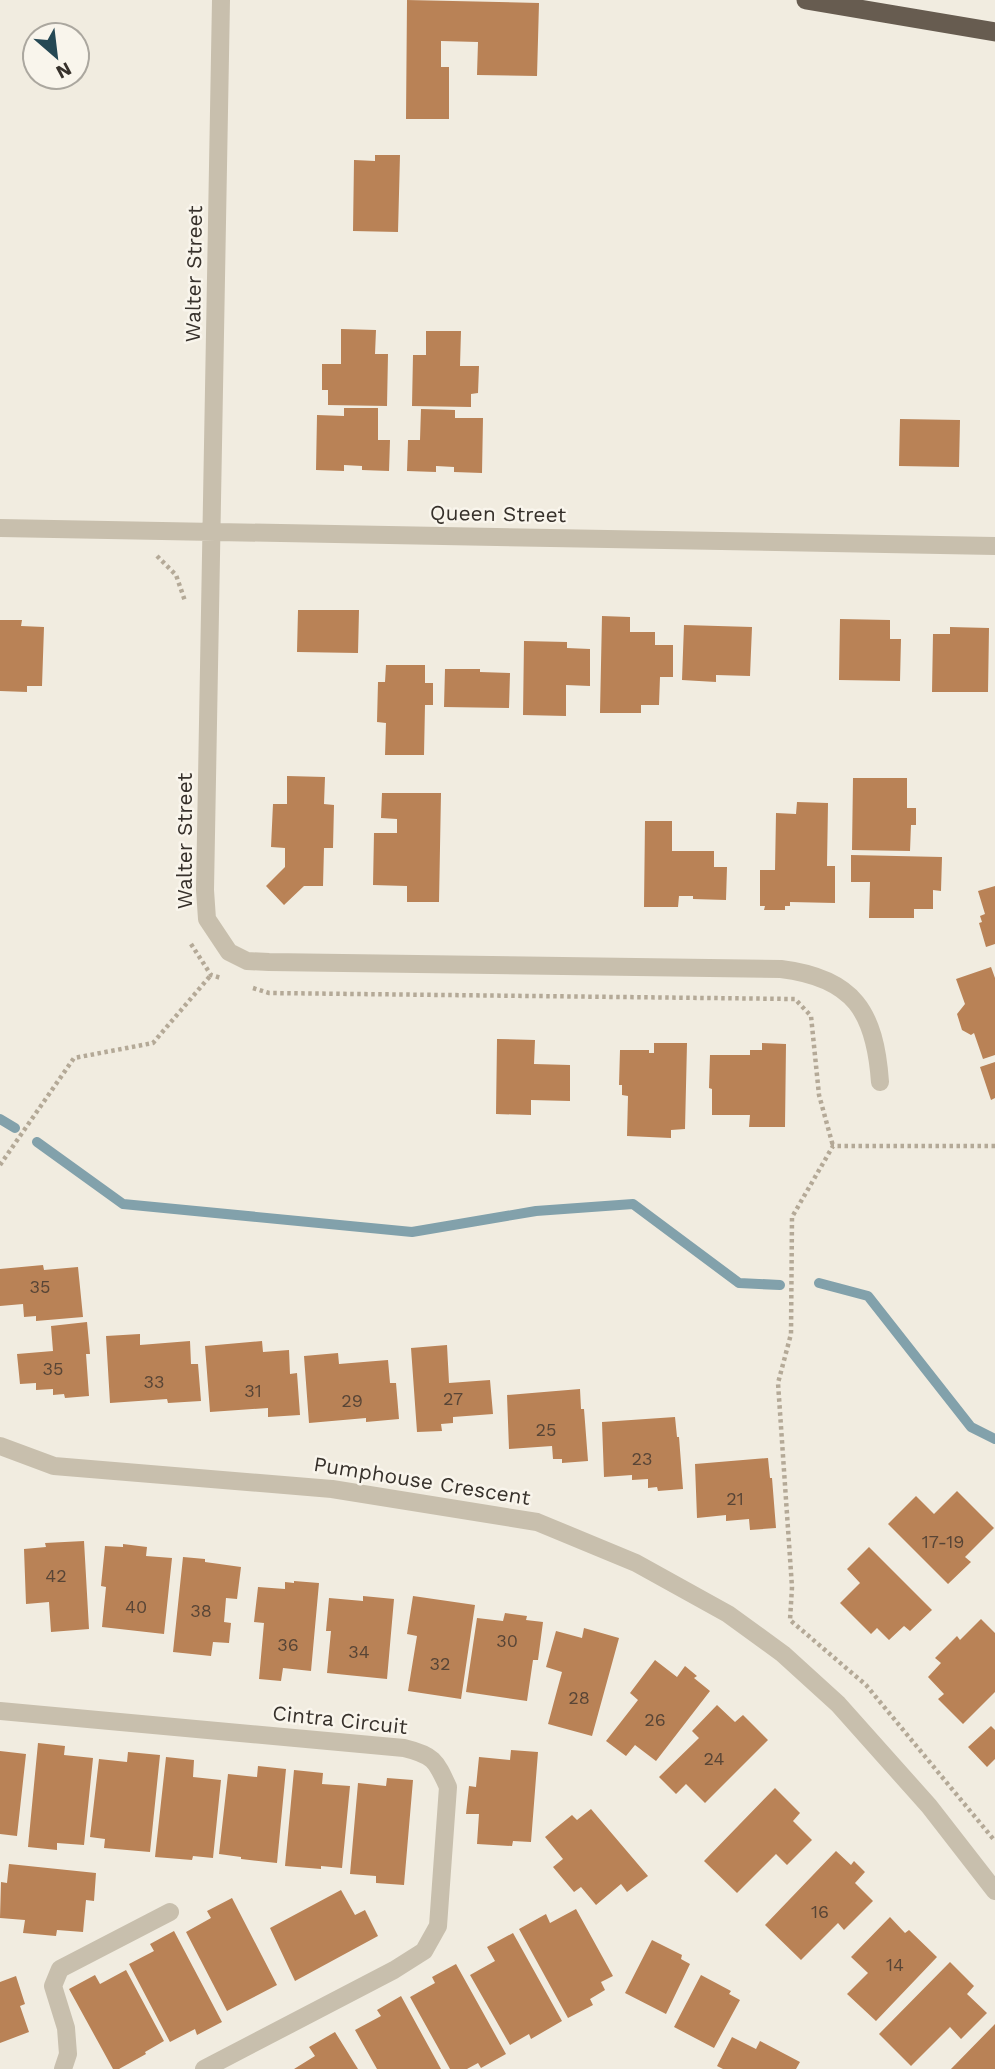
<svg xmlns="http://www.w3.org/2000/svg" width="995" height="2069" viewBox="0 0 995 2069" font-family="'Work Sans',sans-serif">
	<rect width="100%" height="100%" fill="#f1ece0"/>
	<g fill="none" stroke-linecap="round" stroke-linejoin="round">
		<path stroke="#82a1ab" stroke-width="10" d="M0,1119l15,9
			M37,1142l86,62 289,28 124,-21 97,-7 106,79 41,2
			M819,1283l49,13 103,131 24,12"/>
	</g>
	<path fill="#b98256" d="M407,0l132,3 -2,73 -60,-1 1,-33 -37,-1v26h8v52h-43z
		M375,155h25l-2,77 -45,-1 1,-71 21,1z
		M341,329l35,1 -1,24h13l-1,52 -59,-1v-15h-6v-26h19z
		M426,331h35l-1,35h19l-1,27 -7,1v13l-59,-1 1,-51h13z
		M344,408h34v32h12l-1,31 -27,-1v-4l-18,-1v6l-28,-1 1,-55 27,1z
		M421,409l34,1v8h28l-1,55 -28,-1v-5l-18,-1v6l-29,-1 1,-31h12z
		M900,419l60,1 -1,47 -60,-1z
		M298,610h61l-1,43 -61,-1z
		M602,616l28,1v15h25v13h18v32h-13l-1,28h-18v8h-41z
		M840,619l50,1v19h11l-1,42 -61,-1z
		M0,620h22l-1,6 23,1 -2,59h-15v6l-27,-1z
		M684,625l68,2 -2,49 -34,-1v7l-34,-2z
		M950,627l39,1 -1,64h-56l1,-58h17z
		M524,641l43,1v6l23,1v37l-24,-1v31l-43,-1z
		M386,665h39v18h8v22h-8l-1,50h-39l1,-32 -9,-1 1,-40h7z
		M445,669h35v3l30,1 -1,35 -65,-1z
		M287,776l38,1 -1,27 10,1 -1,43h-9l-1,38h-19l-20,19 -18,-19 19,-19v-19l-14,-1 2,-43h14z
		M853,778h54v30h9v17h-5l-1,26 -58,-1z
		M382,793h59l-2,109h-32v-16l-34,-1 1,-52h23v-14l-16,-1z
		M797,802l31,1 -1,63h8v37l-45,-1v4h-5v4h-21l1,-4h-5v-36h15l1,-57 20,1z
		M645,821h27v30h42v16h13l-1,33 -33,-1v-3h-14l-1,11h-34z
		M851,855l91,2 -1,34 -8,-1v19h-19v9h-45l1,-36h-19z
		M995,886v58l-9,3 -7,-24 3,-1 -2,-6 5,-2 -7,-23z
		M991,967l4,11v77l-12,4 -9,-26 -3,2 -9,-5 -5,-16 8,-10 -9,-25z
		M497,1039l38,1 -1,24 36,1v36l-39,-1v15l-35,-1z
		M654,1043h33l-2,86 -14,1v8l-44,-2 1,-40 -6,-1v-10h-3l1,-35h29v3h5z
		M762,1043l24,1 -1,83h-36l1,-12h-38v-26l-3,-1 1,-33h40v-5h12z
		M995,1062v36l-4,2 -11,-33z
		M43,1265l1,5 34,-3 5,50 -47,4v-5l-12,1 -1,-13 -23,2v-37z
		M87,1322l3,32h-4l3,42 -24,2 -1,-4 -11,1v-6l-17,1v-7l-16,1 -3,-30 36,-3 -2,-25z
		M140,1334v11l50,-4 1,23h7l3,37 -33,2 -1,-4 -57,4 -4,-67z
		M262,1341l1,11 26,-2 1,24 7,-1 3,42 -32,2v-9l-58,4 -5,-66z
		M447,1345l2,38 41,-3 3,34 -40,3v6l-12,1 1,7 -25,1 -6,-84z
		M338,1353l1,11 49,-4 2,23h6l3,36 -33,3v-4l-57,5 -5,-67z
		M580,1389l1,20h3l4,52 -26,2v-4h-9l-1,-13 -43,3 -2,-54z
		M675,1417l2,20h2l4,52 -25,2 -1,-4 -9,1v-9l-16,1v-5l-28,2 -2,-55z
		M768,1458l2,20h2l4,50 -26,2 -1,-11 -23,2v-6l-29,3 -2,-54z
		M957,1491l37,37 -29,29 6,5 -23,22 -60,-60 28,-28 18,18z
		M84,1541l5,88 -38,3 -2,-30 -23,2 -2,-55 22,-2 -1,-4z
		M123,1544l24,3 -1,9 26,2 -8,76 -62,-7 4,-40 -5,-1 4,-40 18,1z
		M869,1547l63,63 -22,21 -6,-5 -15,14 -12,-12 -6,6 -31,-31 20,-20 -13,-14z
		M183,1557l22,2v3l36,5 -4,32 -11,-1 -2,24 7,1 -2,20 -16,-1 -2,14 -38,-4z
		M294,1581l25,2 -8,88 -28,-3 -2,13 -22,-2 5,-56 -10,-1 4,-35 27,2v-7l9,1z
		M363,1596l31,3 -7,80 -60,-6 4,-42h-5l3,-33 34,3z
		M413,1596l62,9 -14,94 -53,-8 9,-55 -10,-2z
		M505,1613l22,3 -1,4 17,2 -5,38h-5l-6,41 -61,-9 11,-74 26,3z
		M981,1619l14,14v59l-32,32 -25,-25 6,-5 -16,-17 13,-14 -6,-5 22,-22 3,4z
		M584,1628l35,10 -27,98 -44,-12 14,-52 -16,-5 10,-36 26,7z
		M655,1660l22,17 8,-11 12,10 -3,2 16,13 -54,70 -21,-16 -9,11 -20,-15 32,-41 -8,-7z
		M717,1705l18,17 8,-7 25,25 -63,63 -19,-19 -10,10 -17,-17 40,-39 -7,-7z
		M991,1726l4,4v29l-8,8 -19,-20z
		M38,1743l27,3 -1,9 29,3 -9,87 -27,-2v7l-29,-3z
		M511,1750l27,2 -7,90 -18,-1 -1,5 -35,-2 2,-30h-13l3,-28 7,1 3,-30 31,3z
		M0,1751l26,3 -9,82 -17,-2z
		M128,1752l32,3 -10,97 -46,-4 1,-9 -15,-2 9,-78 28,3z
		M166,1757l28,3 -1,17 28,3 -8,78 -20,-2 -1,4 -37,-3z
		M258,1766l28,3 -9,94 -36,-4v-2l-22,-3 9,-80 29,3z
		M294,1770l29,3 -1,11 28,2 -8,82 -21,-2v3l-36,-3z
		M387,1778l26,2 -9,105 -28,-2v-7l-26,-2 8,-91 28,3z
		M775,1788l25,25 -7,8 19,19 -25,25 -11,-11 -39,39 -33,-32z
		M591,1809l57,67 -21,16 -6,-8 -25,21 -15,-18 -7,5 -21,-25 10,-8 -18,-22 27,-22 5,5z
		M836,1851l15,14 3,-4 11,11 -10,11 18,18 -29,29 -6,-7 -37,37 -36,-35z
		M9,1864l87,9 -2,28 -8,-1 -3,32 -26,-2 -1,6 -33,-3 2,-13 -25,-2 1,-36 6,1z
		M341,1890l14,25 10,-5 13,26 -83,45 -25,-53z
		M232,1898l45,87 -50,26 -41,-79 25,-14 -4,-7z
		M576,1909l37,67 -12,6 4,8 -15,9 3,6 -25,13 -49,-89 27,-15 4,9z
		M890,1917l15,16 4,-3 28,27 -61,64 -29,-27 21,-21 -17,-16z
		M174,1931l48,91 -25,13 -2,-6 -25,13 -41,-78 25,-13 -4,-7z
		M513,1933l49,88 -31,18 -2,-5 -19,11 -40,-70 25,-14 -8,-14z
		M652,1940l30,15 -1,4 9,5 -24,50 -41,-21z
		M950,1962l24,24 -7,8 20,19 -26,26 -11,-12 -39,39 -32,-32z
		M456,1964l50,90 -25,14 -3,-5 -11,6h-17l-40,-72 25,-14 -3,-6z
		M126,1970l38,71 -19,11 1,2 -27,15h-6l-44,-80 26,-14 5,9z
		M701,1975l30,16 -2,3 11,6 -26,48 -40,-21z
		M16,1976l9,28 -5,2 9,26 -29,11v-61z
		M401,1996l40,73h-64l-22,-39 26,-14 -4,-6z
		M995,2024v45h-44z
		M335,2032l23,37h-64l21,-13 -6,-9z
		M732,2037l24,12 4,-8 40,21 -4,7h-73l-6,-3z"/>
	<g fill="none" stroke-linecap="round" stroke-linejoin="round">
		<path stroke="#b4a997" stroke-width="4.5" stroke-dasharray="3.5 3.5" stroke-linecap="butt" d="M157,556l19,19 9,26
			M191,944l20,31 10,3
			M253,988l16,5 526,6 16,17 8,79 14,51
			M995,1146h-162l-41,71 -1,117 -13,49 14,204 -2,33 76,65 129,156
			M0,1165l74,-107 79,-15 58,-68"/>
		<path stroke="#c8bfad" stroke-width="18" d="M221,0l-16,890 2,29 22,33 18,9 22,1 512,7c73,9 94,43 99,113
			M0,528l995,18
			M0,1446l54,20 278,23 205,33 99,41 92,51 55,40 55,50 91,102 66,85
			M0,1711l404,37c29,7 32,12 44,39l-10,139 -14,25 -30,19 -190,99
			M63,2069l5,-15 -2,-26 -13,-42 7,-17 110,-57"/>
		<path stroke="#675c50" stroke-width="19" d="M806,0l189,32"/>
	</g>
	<g text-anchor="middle" stroke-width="5" stroke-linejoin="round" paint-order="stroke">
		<g font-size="18" fill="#584536">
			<text x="40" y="1293">35</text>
			<text x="53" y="1375">35</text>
			<text x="154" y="1388">33</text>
			<text x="253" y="1397">31</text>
			<text x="453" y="1405">27</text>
			<text x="352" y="1407">29</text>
			<text x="546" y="1436">25</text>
			<text x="642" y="1465">23</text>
			<text x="735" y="1505">21</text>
			<text x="943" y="1548">17-19</text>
			<text x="56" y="1582">42</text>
			<text x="136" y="1613">40</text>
			<text x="201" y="1617">38</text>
			<text x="507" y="1647">30</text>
			<text x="288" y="1651">36</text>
			<text x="359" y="1658">34</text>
			<text x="440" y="1670">32</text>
			<text x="579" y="1704">28</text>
			<text x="655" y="1726">26</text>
			<text x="714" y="1765">24</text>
			<text x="820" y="1918">16</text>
			<text x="895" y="1971">14</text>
		</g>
		<g font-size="21" fill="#37312b" stroke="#f9f5ec">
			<text transform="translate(194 274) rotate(-89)" y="7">Walter Street</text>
			<text transform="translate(498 514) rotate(1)" y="7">Queen Street</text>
			<text transform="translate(185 841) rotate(-90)" y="7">Walter Street</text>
			<text transform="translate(422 1481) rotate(9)" y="7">Pumphouse Crescent</text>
			<text transform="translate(340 1720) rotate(6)" y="7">Cintra Circuit</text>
		</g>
	</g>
	<g transform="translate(56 56) rotate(152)"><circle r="33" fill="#f9f5ec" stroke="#aba79f" stroke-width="2"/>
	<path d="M0-5L12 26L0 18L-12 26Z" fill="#254854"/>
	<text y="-10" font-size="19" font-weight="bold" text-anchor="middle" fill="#37312b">N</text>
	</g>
</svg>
